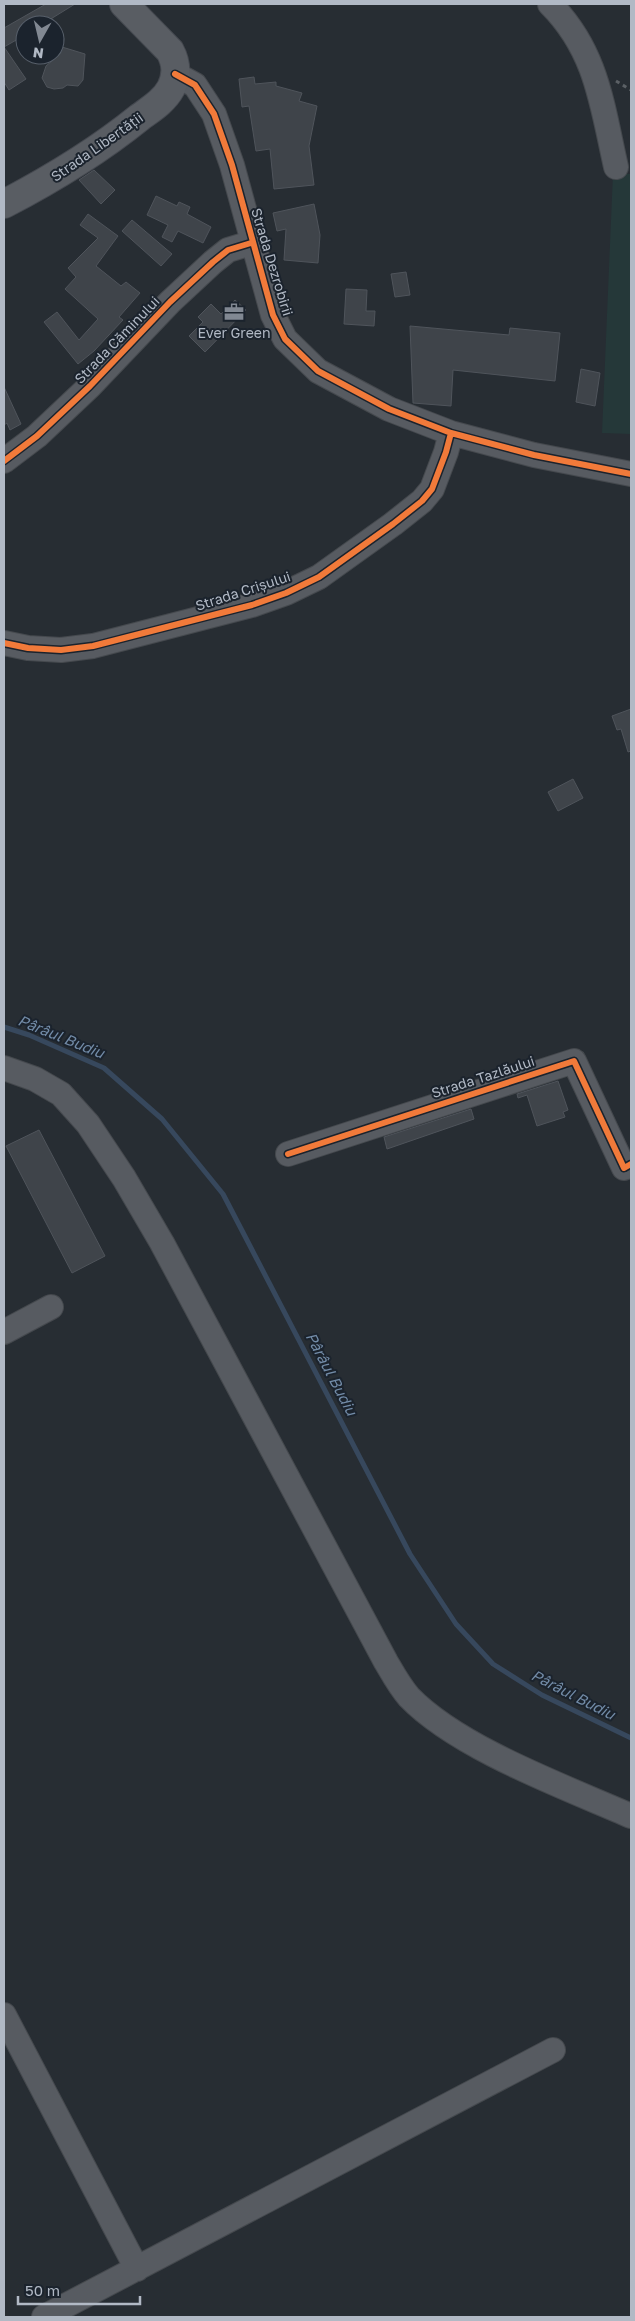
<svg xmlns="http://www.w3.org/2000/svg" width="635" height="2321" viewBox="0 0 635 2321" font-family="'Golos Text',sans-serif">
	<rect width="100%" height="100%" fill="#272d33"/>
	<path fill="#253839" d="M613,173l18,1v260l-29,-1z"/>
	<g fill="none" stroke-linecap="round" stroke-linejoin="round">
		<path stroke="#37485d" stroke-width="5" d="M4,1027l25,8 75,33 58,51 61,75 187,360 46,70 37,40 49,31 89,43"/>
	</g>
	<path fill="#3f444a" stroke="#4f545b" d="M46,4h29l-34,21h-16v10l-21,12 22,32 -17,11 -5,-8v-54z
		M62,47l23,7 -2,26 -5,6 -11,-1 -4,3 -9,1 -7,-2 -5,-9 4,-12 7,-6 -1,-5h3v-6z
		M254,77l1,7 21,-2v4l26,7 -3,8 18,5 -8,40 5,39 -40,4 -4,-40 -14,2 -7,-45 -7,1 -3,-28z
		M94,170l21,20 -14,14 -22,-24z
		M156,196l21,10 2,-4 11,5 -3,7 24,13 -8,16 -25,-12 -6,11 -10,-5 6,-12 -21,-10z
		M314,204l6,31 -2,28 -34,-3 2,-31 -9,2 -4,-18z
		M88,214l30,22 -22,30 25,20 5,-4 14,11 -21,24 4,3 -29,31 -16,13 -34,-42 13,-10 22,28 19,-21 -33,-30 11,-12 -8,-9 30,-30 -18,-13z
		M132,220l40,34 -11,12 -39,-35z
		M406,272l4,23 -15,2 -4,-23z
		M346,289l21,1 -1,21h9l-1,15 -30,-2z
		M235,300l11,10 -41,42 -16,-16 14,-14 -5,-5 13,-13 10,10z
		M410,326l99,9 1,-7 50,5 -5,48 -102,-11 -2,36 -38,-3z
		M581,369l19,4 -5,33 -19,-4z
		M4,387l17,37 -11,6 -3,-7 -3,2z
		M631,709v42l-3,1 -7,-23 -4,1 -5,-14z
		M573,779l10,19 -25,13 -10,-19z
		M558,1081l10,29 -5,2 2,5 -28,9 -10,-31 -9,3 -1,-4z
		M471,1109l3,10 -87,30 -3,-12z
		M39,1130l66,126 -33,17 -66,-127z"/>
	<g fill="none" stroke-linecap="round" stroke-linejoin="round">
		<defs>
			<path id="minor" d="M550,4c47,47 52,101 66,163
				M175,74l20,11 19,29 18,51 41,150 12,24 33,32 71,38 62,24 83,22 97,19
				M4,461l33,-25 53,-50 80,-84 43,-40 15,-12 23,-7
				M4,643l24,5 33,2 32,-4 159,-41 34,-12 33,-16 74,-53 29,-23 10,-12 14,-37 5,-19
				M4,1068l31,11 26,15 27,30 36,54 38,65 224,419c7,12 14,25 23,35 49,51 156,90 222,119
				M288,1154l286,-93 50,107 7,-4
				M4,1332l47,-25
				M4,2015l133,254
				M44,2317l509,-267"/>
			<path id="major" d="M4,204c48,-25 94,-53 136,-87 11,-8 24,-16 31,-29 6,-13 6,-24 -1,-37l-46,-47"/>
		</defs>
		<use href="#minor" stroke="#45494e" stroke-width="26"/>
		<use href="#major" stroke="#454950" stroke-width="30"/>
		<path stroke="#5b6065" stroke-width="3" stroke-dasharray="4 4" stroke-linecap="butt" d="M616,81l15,9"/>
		<use href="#minor" stroke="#575b61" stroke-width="24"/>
		<use href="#major" stroke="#595d63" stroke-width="28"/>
		<defs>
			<path id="cycleway" d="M175,74l20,11 19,29 18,51 41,150 12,24 33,32 71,38 62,24 83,22 97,19
				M4,461l33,-25 53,-50 80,-84 43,-40 15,-12 23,-7
				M4,643l24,5 33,2 32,-4 159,-41 34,-12 33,-16 74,-53 29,-23 10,-12 14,-37 5,-19
				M288,1154l286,-93 50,107 7,-4"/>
		</defs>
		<use href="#cycleway" stroke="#1b232d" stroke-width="9"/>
		<use href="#cycleway" stroke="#f17a3a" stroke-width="6"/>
	</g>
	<defs>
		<symbol id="office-bare" viewBox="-9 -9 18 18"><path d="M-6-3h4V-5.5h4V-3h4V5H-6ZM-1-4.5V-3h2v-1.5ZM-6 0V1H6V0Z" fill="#818892" stroke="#1b232d" stroke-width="2.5" paint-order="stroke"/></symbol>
	</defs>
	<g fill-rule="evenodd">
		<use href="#office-bare" x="220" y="298" width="28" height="28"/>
	</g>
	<g text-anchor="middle" stroke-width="4" stroke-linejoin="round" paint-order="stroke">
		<g font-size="14" fill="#b1b9c5" stroke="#1b232d">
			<text transform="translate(97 147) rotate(-35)" y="5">Strada Libertății</text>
			<text transform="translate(272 262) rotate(73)" y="5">Strada Dezrobirii</text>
			<text transform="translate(117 340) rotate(-46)" y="5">Strada Căminului</text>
			<text transform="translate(243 591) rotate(-18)" y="5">Strada Crișului</text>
			<text transform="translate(483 1077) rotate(-18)" y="5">Strada Tazlăului</text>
		</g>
		<g font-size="14" fill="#b1b9c5" stroke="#1b232d">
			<text x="234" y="338">Ever Green</text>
		</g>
		<g font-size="15" font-style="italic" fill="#728ba7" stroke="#1b232d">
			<text transform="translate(61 1037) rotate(22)" y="5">Pârâul Budiu</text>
			<text transform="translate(331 1374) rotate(62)" y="5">Pârâul Budiu</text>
			<text transform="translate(573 1695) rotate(27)" y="5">Pârâul Budiu</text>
		</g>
	</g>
	<rect width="635" height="2321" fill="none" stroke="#b1b9c5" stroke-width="10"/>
	<g transform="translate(40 40) rotate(188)"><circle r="24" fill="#1b232d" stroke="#575f6a"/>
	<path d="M0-4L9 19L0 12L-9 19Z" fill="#818892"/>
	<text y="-8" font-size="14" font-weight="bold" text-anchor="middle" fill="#b1b9c5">N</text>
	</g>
	<path d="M18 2296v8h122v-8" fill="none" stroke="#b1b9c5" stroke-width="2.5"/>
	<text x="25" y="2296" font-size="15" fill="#b1b9c5" stroke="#1b232d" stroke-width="4" paint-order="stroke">50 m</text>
</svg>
